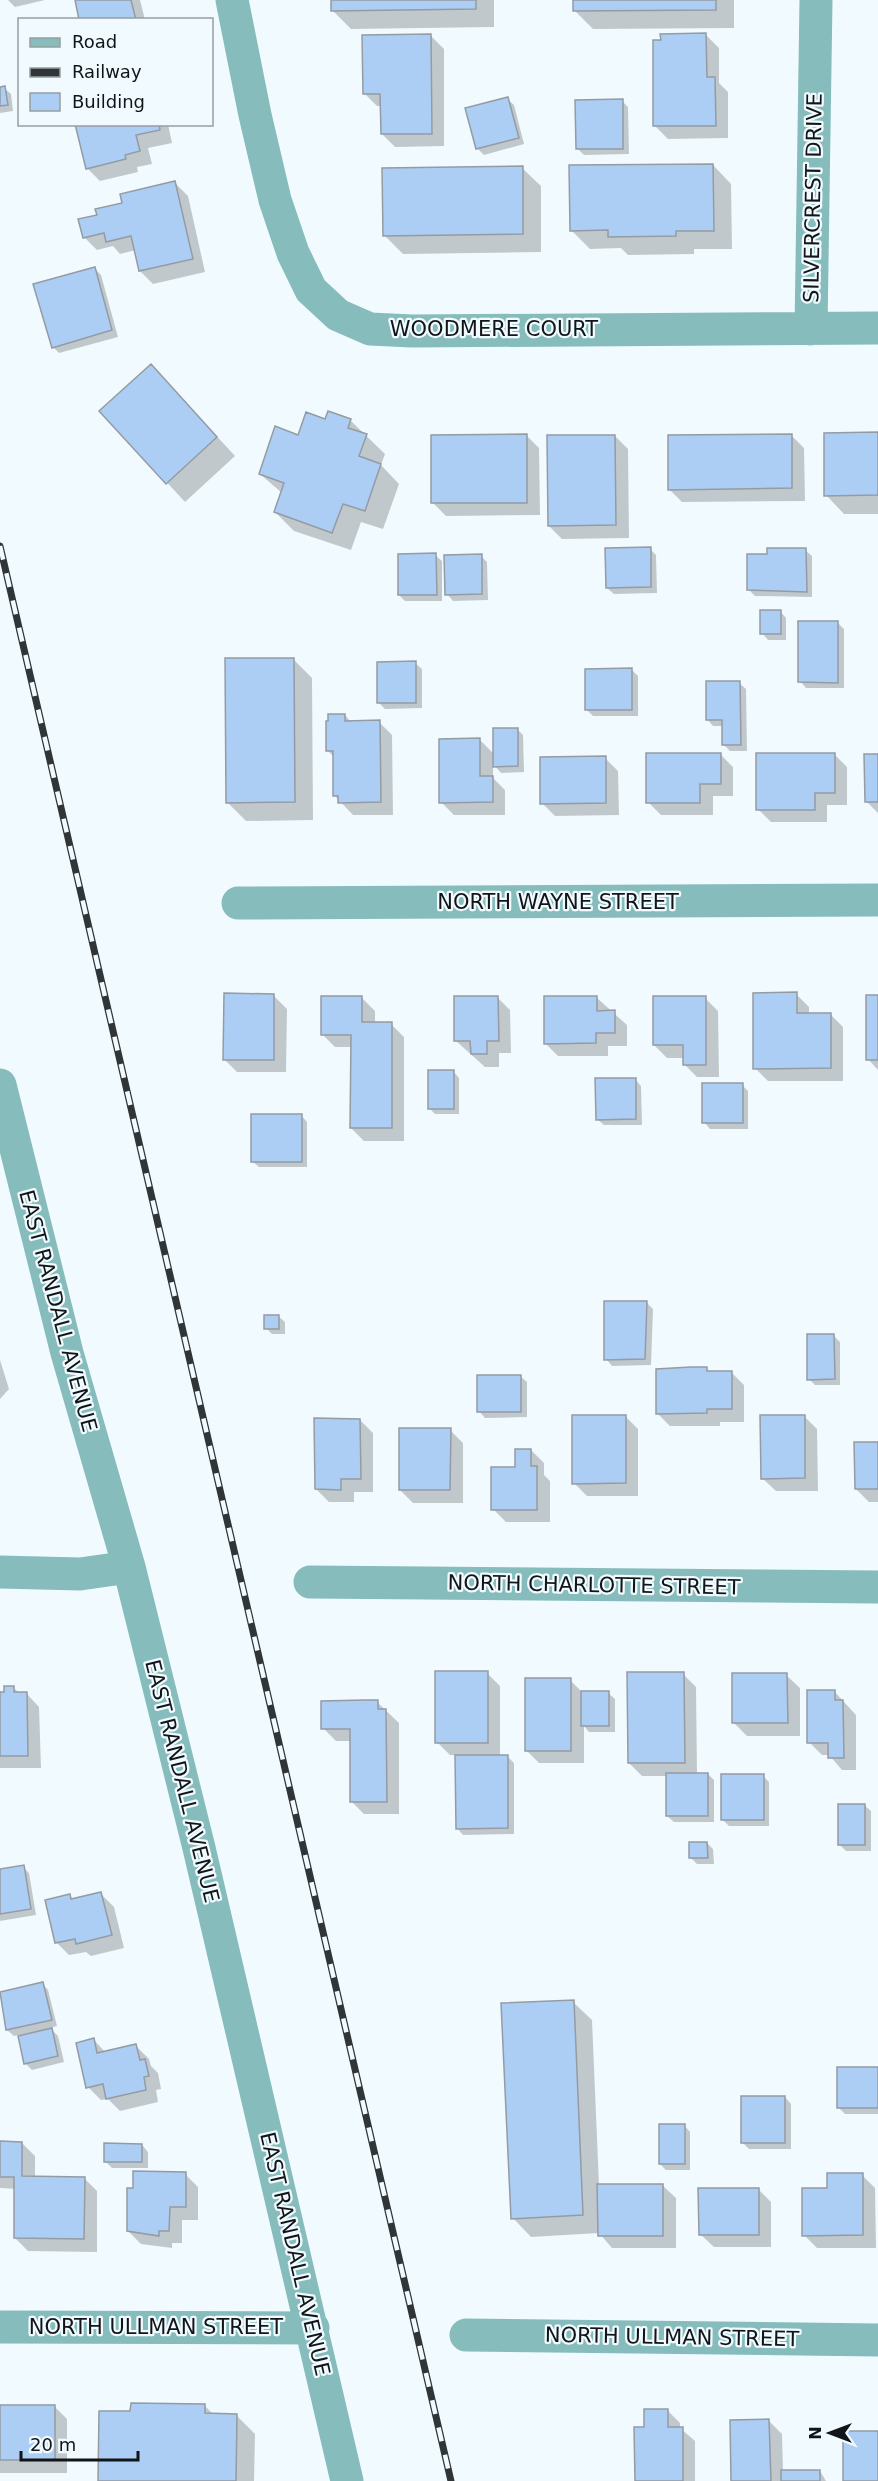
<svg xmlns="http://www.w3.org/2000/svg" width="878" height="2481" viewBox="0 0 878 2481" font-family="'DejaVu Sans',sans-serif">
	<rect width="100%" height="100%" fill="#f1fbff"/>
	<path fill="#0003" d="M8,0h37l-30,7z
		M76,0h64l5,20h-65z
		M332,0h162v27l-143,2 -19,-19z
		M574,0h160v28l-141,1 -18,-18z
		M706,35l13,13v35l9,9v46l-60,1 -13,-13z
		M431,36l13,13v97l-49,1 -13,-13v-28h-5l-13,-13z
		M0,88h4l7,6 2,17 -13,2z
		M507,99l7,6 10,39 -40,11 -6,-6 -11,-40z
		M622,101l6,6 1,47 -45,1 -7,-7z
		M76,124h92l4,19 -24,5 4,16 -15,3 1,5 -38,9 -13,-13z
		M713,165l18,19 1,65h-38v5l-66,1 -7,-7 -31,1 -19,-19z
		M522,168l19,18v66l-138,2 -19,-19z
		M175,183l13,13 17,76 -52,12 -13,-13 -4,-21 -16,4 -7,-8 -16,4 -13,-13 14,-21z
		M94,268l7,7 17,62 -59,16 -6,-6z
		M169,384l66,72 -50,46 -84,-91z
		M326,420h24l35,34 -4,11 18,19 -16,45 -22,-7 -10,28 -57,-19 -19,-19 7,-19 -22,-19 39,-38z
		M878,434v80h-34l-18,-19z
		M526,435l13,13 1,67 -94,1 -13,-13z
		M791,435l13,13 1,53 -123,1 -13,-13z
		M615,436l13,13 1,89 -67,1 -13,-13z
		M650,549l6,6 1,38 -43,1 -7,-6z
		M805,550l7,6v41l-57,-1 -7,-7 20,-34z
		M435,555l7,6v40h-37l-6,-6z
		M481,556l6,6 1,38 -35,1 -6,-7z
		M780,611l6,7v22h-18l-6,-7z
		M837,622l7,7v59h-38l-6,-7z
		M293,659l19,19 1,142 -67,1 -19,-19z
		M415,663l7,6v39l-37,1 -6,-6z
		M632,670l6,6v40h-45l-6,-6z
		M739,683l7,6 1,62h-17l-6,-6 -1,-19h-10l-6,-7z
		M345,715l6,7h28l13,13 1,80h-40l-19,-20v-38l-7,-7z
		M517,729l6,6 1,37 -23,1 -8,-9v14l12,12v25h-51l-13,-13 39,-62 15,15z
		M720,754l13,13v29h-20v19h-52l-13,-13z
		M834,754l13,13v38h-20v17h-56l-13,-13z
		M878,755v58l-12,-12z
		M605,758l13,13 1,44 -64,1 -13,-13z
		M796,994l13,13v7h21l13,13v54h-75l-13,-13z
		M274,996l13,13 -1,63h-49l-13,-13z
		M497,997l13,13 1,43h-12v14h-14l-29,-26z
		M878,997v73l-10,-11z
		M362,998l13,13v13h16l13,13v104h-40l-13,-13 1,-81h-17l-13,-13z
		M597,998l30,27v21h-19v10h-50l-13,-13z
		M705,998l13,13 1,66h-22l-13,-13v-6h-17l-13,-13z
		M453,1071l6,7v36h-24l-6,-6z
		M635,1079l6,7 1,39h-38l-7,-6z
		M742,1085l6,6v38h-38l-6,-7z
		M301,1115l6,7v45h-48l-7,-6z
		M646,1302l7,7 -2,56 -39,1 -6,-7z
		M278,1316l7,6v12h-13l-6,-6z
		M833,1335l7,7v43h-25l-6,-6z
		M0,1360l9,29 -9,10z
		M706,1368l5,5 20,-1 13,13v37h-24v4h-50l-13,-13z
		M520,1376l7,6v35l-42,1 -6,-7z
		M625,1416l13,13v67h-51l-13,-13z
		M804,1416l13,13 1,62h-42l-14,-13z
		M360,1420l13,13v59h-19v10h-25l-13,-13z
		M450,1430l13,13v60h-50l-13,-13z
		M878,1444v58h-9l-13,-13z
		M531,1450l13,13v12l6,6v41h-44l-13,-13 23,-41z
		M487,1673l13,13v71h8l6,6v71l-51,1 -6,-7 -1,-73h-6l-13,-13z
		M683,1674l13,13 1,87h11l6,6v42h-40l-7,-6v-40h-25l-13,-13z
		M786,1675l14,13v48h-53l-13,-13z
		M570,1680l13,13h25l7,6v33h-26l-5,-6v37h-45l-13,-13z
		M14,1688l5,5h7l13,14 2,61h-41v-75z
		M834,1691l22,24v55h-14l-13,-15h-7l-13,-13z
		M377,1702l22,21v91h-35l-13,-13v-60h-15l-13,-13z
		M763,1776l6,6v44h-40l-6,-6z
		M864,1805l7,6v40h-25l-7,-7z
		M707,1843l6,6 1,15h-17l-6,-6z
		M23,1867l6,6 7,42 -36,6v-50z
		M101,1894l13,13 10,41 -33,8 -5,-4 -17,3 -13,-13 13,-47 5,5z
		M42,1983l6,7 9,36 -7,2 8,8 6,26 -32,8 -6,-6 -7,-29 -5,1 -7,-6 -7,-37z
		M573,2002l19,18 7,165h63l14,13v50h-64l-13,-15 -68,4 -18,-19z
		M94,2040l12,13 30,-7 13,13 2,7 7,7 3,16 -5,1 2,12 -38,9 -12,-12 -7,1 -13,-13z
		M878,2069v45h-33l-6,-6z
		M785,2097l6,7v45h-42l-7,-7z
		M684,2125l6,7v38h-24l-6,-6z
		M0,2143h22l13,13v22h49l13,13v61l-69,-1 -13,-13 1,-49 -16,-1z
		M142,2145l6,7v16h-36l-7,-7z
		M185,2174l13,13v33h-16v23h-10v5l-31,-4 -13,-13z
		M862,2175l13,13 1,60h-59l-13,-13z
		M758,2189l13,13v45h-57l-14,-13z
		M204,2405l10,10h22l19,19 -1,47h-155l32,-69z
		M0,2406h54l13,13v54h-67z
		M667,2410l13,13v5l15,13v40h-58l9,-53z
		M769,2421l13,13 1,38 37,-1 6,10h-94z"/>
	<path fill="#adcef4" stroke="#949ba3" stroke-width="1.5" d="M75,0h56l5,20h-57z
		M331,0h145v9l-145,2z
		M573,0h143v10l-143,1z
		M706,33l1,44h8l1,49h-63v-86h8l-1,-6z
		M431,34l1,100h-51l-1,-40h-17l-1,-59z
		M5,86l3,19 -8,1v-19z
		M508,97l11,41 -43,11 -11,-41z
		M623,99v50h-47l-1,-49z
		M75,124h84l1,6 -24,5 4,16 -15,4 1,4 -40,10z
		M713,164l1,67h-38v5l-68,1v-7l-38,1 -1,-66z
		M523,166v68l-140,2 -1,-68z
		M175,181l18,78 -54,12 -8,-35 -25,6 -2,-9 -21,5 -5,-19 19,-4 -2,-6 27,-6 -2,-9z
		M95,267l17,63 -60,18 -19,-64z
		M151,364l66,73 -51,47 -67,-73z
		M328,411l23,8 -3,9 19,6 -8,22 22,8 -16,47 -22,-7 -11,29 -58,-21 10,-29 -25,-9 16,-48 23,9 8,-23 19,7z
		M878,432v63l-54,1v-63z
		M527,434v69h-96v-68z
		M792,434v54l-124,2v-55z
		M547,435h68l1,90 -68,1z
		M651,547v40l-45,1 -1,-40z
		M767,548h39l1,44 -60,-2v-36h20z
		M436,553l1,42h-39v-41z
		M482,554v40l-37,1 -1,-40z
		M760,610h21v24h-21z
		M798,621h40v62l-40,-1z
		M225,658h69l1,144 -69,1z
		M416,661v42h-39v-41z
		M632,668v42h-47v-41z
		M706,681h34l1,64h-19v-25h-16z
		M328,714h17v7l35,-1 1,82 -43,1v-7h-5v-45h-7v-30h2z
		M493,728h25v38l-25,1z
		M480,738v38h13v26l-54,1v-64z
		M646,753h75v31h-21v19h-54z
		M756,753h79v40h-20v17h-59z
		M864,754h14v48h-13z
		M606,756v47l-66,1v-47z
		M797,992v21h34v55l-78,1v-76z
		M224,993l50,1v66h-51z
		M866,995h12v65h-12z
		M321,996h41v26h30v106h-42l1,-93h-30z
		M454,996h44l1,45h-12v13h-16l-1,-13h-16z
		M544,996h53v15l18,-1v23h-19v10l-52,1z
		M653,996h53v69h-23v-20h-30z
		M428,1070h26v39h-26z
		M595,1078h41v41l-40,1z
		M702,1083h41v40h-41z
		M251,1114h51v48h-51z
		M604,1301h43l-2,58 -41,1z
		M264,1315h15v14h-15z
		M807,1334h27l1,45 -28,1z
		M691,1367h16v4h25v38h-25v4l-51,1v-45z
		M477,1375h44v37h-44z
		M572,1415h54v68l-54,1z
		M760,1415h45v63l-44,1z
		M314,1418l46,1 1,60h-20v11l-26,-1z
		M399,1428h52l-1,62h-51z
		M854,1442h24v47h-23z
		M515,1449h16v17h6v44h-46v-43h24z
		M435,1671h53v72h-53z
		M627,1672h57l1,91h-57z
		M732,1673h55l1,50h-56z
		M525,1678h46v73h-46z
		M4,1686h10v6h13l1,64h-28v-64h4z
		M807,1690h28v10h8l1,58h-16v-15h-21z
		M581,1691h28v35h-28z
		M365,1700h13v9h8l1,93h-37v-73h-29v-28z
		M455,1755h53v73l-52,1z
		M666,1773h42v43h-42z
		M721,1774h43v46h-43z
		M838,1804h27v41h-27z
		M689,1842h18l1,16h-19z
		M24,1865l7,44 -31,5v-45z
		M101,1892l11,43 -36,9 -1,-5 -20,4 -10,-43 25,-6 1,5z
		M43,1982l9,38 -46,10 -6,-38z
		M574,2000l9,215 -72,4 -10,-216z
		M52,2028l6,28 -34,8 -6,-28z
		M94,2038l3,15 39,-9 4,16 5,-1 4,17 -5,1 2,13 -40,9 -3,-15 -17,4 -10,-45z
		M837,2067h41v41h-41z
		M741,2096h44v47h-44z
		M659,2124h26v40h-26z
		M0,2141l22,1v34l63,1 -1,62 -70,-1v-61h-14z
		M104,2143l38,1v18h-38z
		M133,2171l53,1v35h-16l-1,24h-10v5l-32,-5v-43h6z
		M827,2173h36v62l-61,1v-48h25z
		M597,2184h66v52h-65z
		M698,2188h61v47h-60z
		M131,2403l74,1v9l32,1 -1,67h-138l1,-70h31z
		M0,2405h55v55h-55z
		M644,2409h24v18h15v54h-48l-1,-54h10z
		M769,2419l2,62h-40l-1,-61z
		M843,2431h35v50h-35z
		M781,2470h39v11h-39z"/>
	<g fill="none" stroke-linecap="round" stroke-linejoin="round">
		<path stroke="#86bcbc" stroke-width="33" d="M232,0l23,115 20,85 18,53 18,37 27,25 32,14 42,2 466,-3
			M811,329l5,-329
			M238,903l640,-3
			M0,1085l67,268 62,214 70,281 148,633
			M0,1572l80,2 49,-7
			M310,1582l568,5
			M0,2327l313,1
			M466,2335l412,5"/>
		<defs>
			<path id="rail" d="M0,546l451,1935"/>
		</defs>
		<use href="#rail" stroke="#303537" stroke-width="7"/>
		<use href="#rail" stroke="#f1fbff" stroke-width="4.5" stroke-dasharray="14" stroke-linecap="butt"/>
	</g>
	<g text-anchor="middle" stroke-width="4.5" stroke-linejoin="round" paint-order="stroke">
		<g font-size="21" fill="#111517" stroke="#f1fbff">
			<text transform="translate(813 198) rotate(-89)" y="7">SILVERCREST DRIVE</text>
			<text x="494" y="336">WOODMERE COURT</text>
			<text x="558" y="909">NORTH WAYNE STREET</text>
			<text transform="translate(58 1311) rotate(75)" y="7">EAST RANDALL AVENUE</text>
			<text transform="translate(594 1585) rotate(1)" y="7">NORTH CHARLOTTE STREET</text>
			<text transform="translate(182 1781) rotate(76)" y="7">EAST RANDALL AVENUE</text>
			<text transform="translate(295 2254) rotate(77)" y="7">EAST RANDALL AVENUE</text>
			<text x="156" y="2334">NORTH ULLMAN STREET</text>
			<text transform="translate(672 2337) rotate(1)" y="7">NORTH ULLMAN STREET</text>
		</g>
	</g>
	<rect x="18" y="18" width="195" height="108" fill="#f1fbff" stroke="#979fa2" stroke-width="1.5"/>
	<rect x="30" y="38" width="30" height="9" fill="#86bcbc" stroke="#979fa2" stroke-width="1.5"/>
	<text x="72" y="48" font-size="18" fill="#111517">Road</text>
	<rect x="30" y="68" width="30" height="9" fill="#303537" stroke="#979fa2" stroke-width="1.5"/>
	<text x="72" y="78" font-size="18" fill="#111517">Railway</text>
	<rect x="30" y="93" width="30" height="18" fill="#adcef4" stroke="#979fa2" stroke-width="1.5"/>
	<text x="72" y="108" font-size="18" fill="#111517">Building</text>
	<g transform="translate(830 2433) rotate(270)" stroke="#f1fbff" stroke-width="4.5" paint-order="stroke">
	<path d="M0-4.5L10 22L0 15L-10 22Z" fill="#111517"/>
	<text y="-9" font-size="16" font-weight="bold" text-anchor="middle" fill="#111517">N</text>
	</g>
	<path d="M21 2451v9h117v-9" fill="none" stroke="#111517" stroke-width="3"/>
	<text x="30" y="2451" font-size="18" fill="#111517" stroke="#f1fbff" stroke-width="4.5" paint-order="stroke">20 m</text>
</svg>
